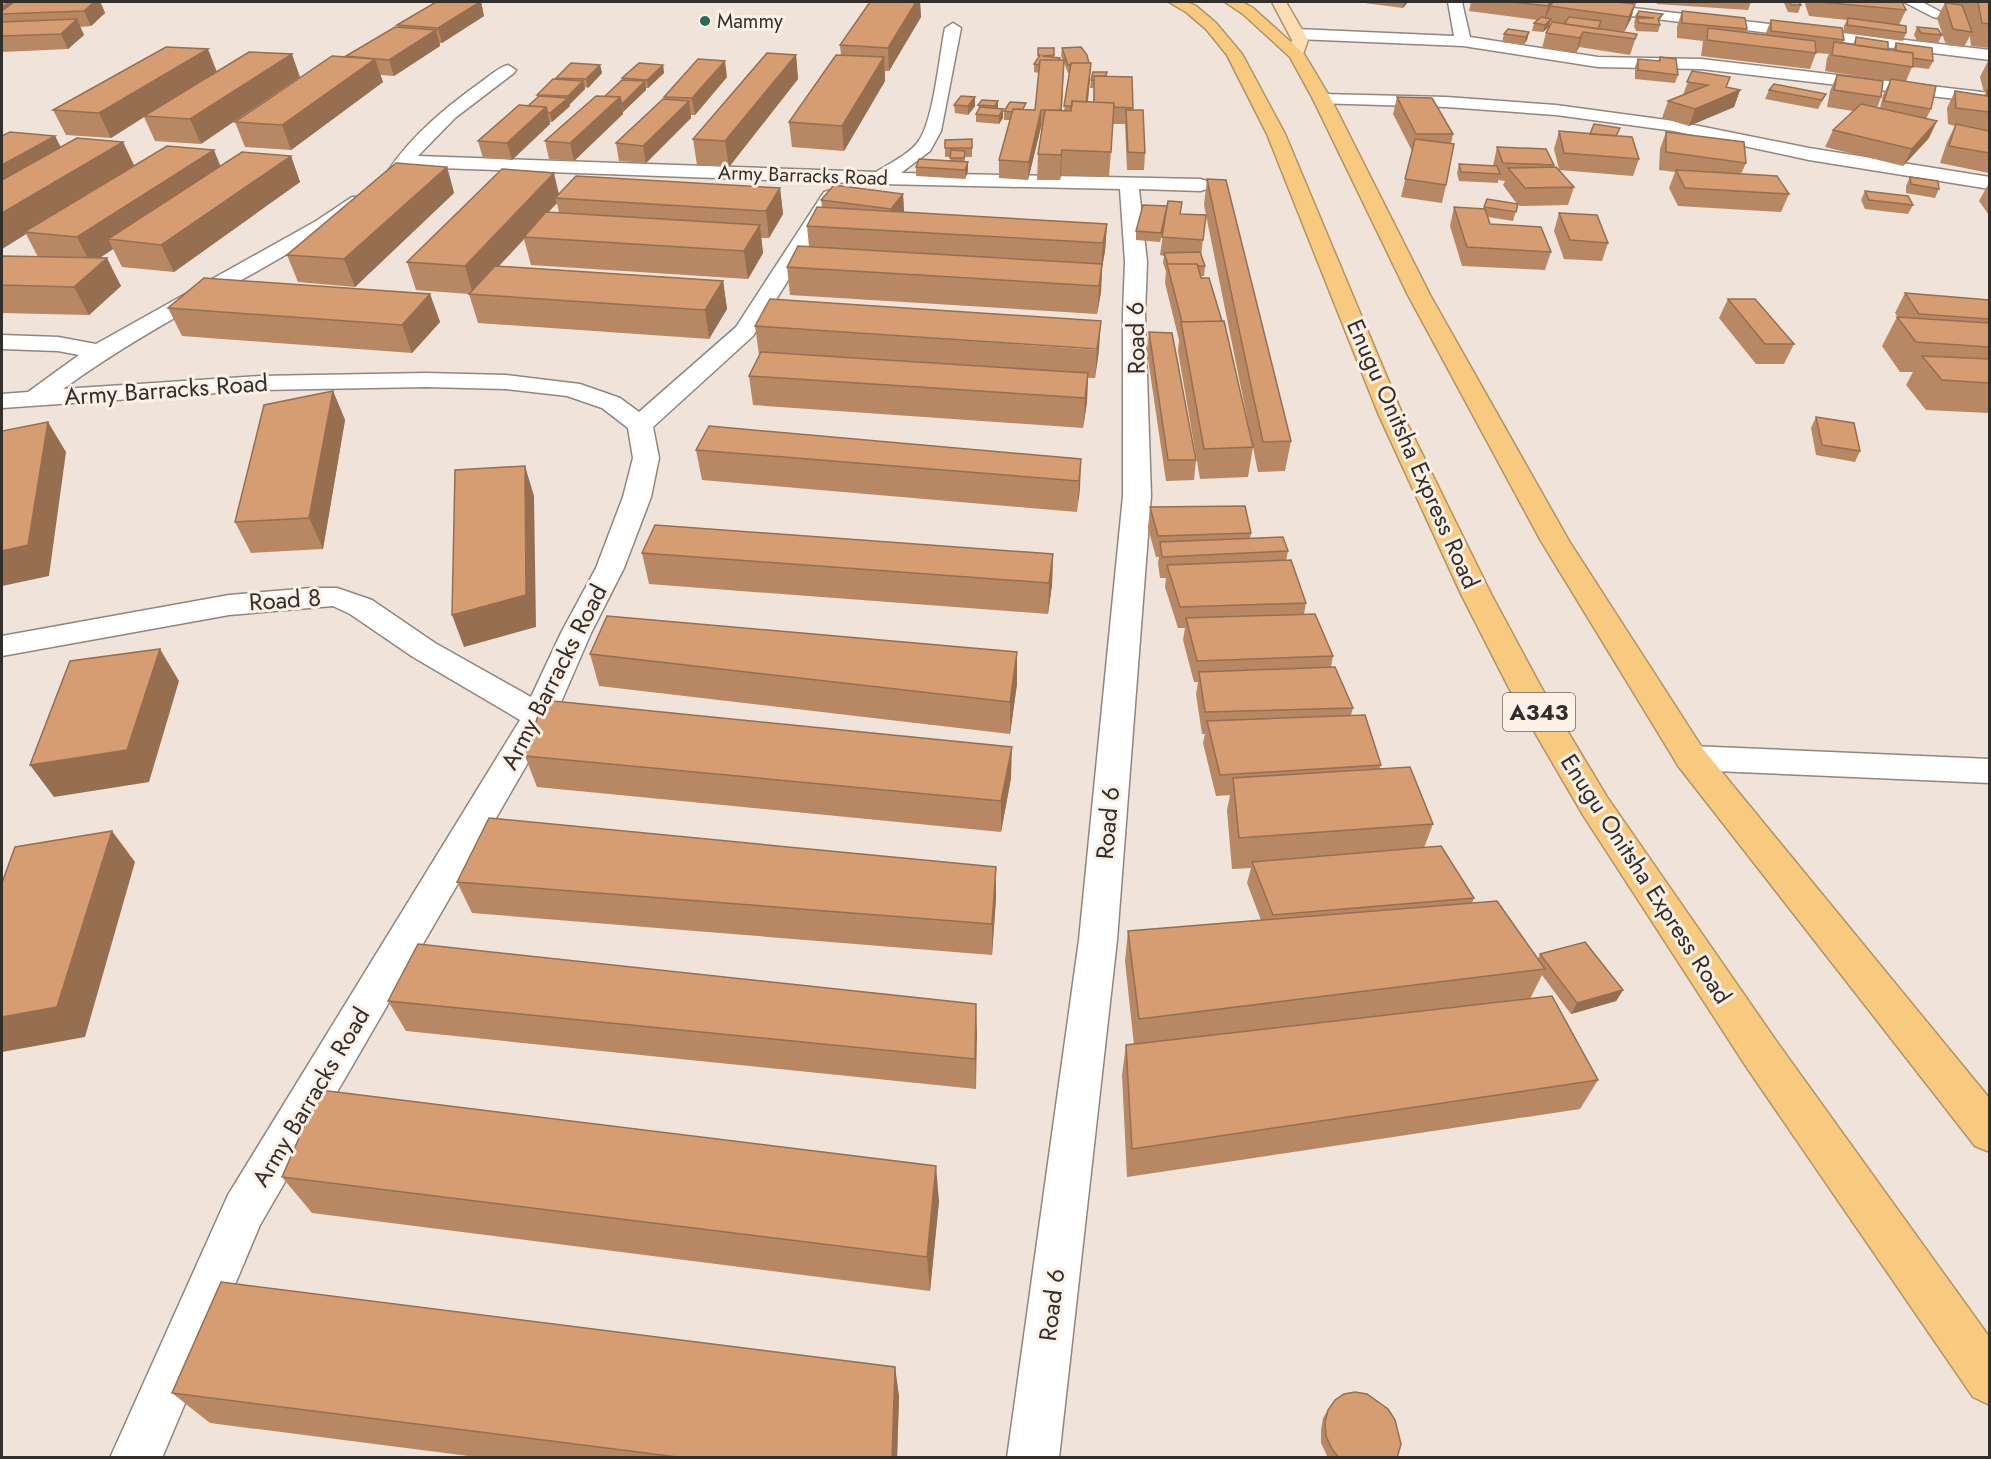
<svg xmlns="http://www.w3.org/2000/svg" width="1991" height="1459" viewBox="0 0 1991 1459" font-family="Jost,sans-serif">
	<rect width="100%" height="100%" fill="#f0e3da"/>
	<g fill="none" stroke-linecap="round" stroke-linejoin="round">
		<defs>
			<path id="street" d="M1448,2h14l8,35 128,20 103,2 289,34v10l-289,-34 -103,-2 -135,-21 -166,-7 -8,-5 8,-5 157,7z
				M1543,2h39l408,48v10l-440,-54z
				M1904,2h18l23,12 -7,4 -5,-1z
				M953,23l8,5 -20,103 -11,20 -29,22 299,6 7,2 3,4 -3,4 -7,2 -61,-2 8,73 -2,52 6,182 -34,444 -58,518h-52l72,-518 44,-444v-182l2,-52 -5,-73 -240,-5 -469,-17c-7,8 -10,11 -21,8l-2,-4c24,-36 58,-64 93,-89 8,-6 17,-14 27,-17l8,5 -2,3 -59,45 -37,38 458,16c14,-9 32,-17 42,-30 16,-22 21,-86 27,-114z
				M1322,94l124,3 110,8 118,16 135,27 181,29v12l-181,-29 -135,-29 -118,-16 -110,-8 -130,-4 -3,-4 3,-4z
				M831,190l7,2 3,4 -88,140 -100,91 6,31 -8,39 -27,71 -33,65 -36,83 -295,509 -98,233h-52l118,-263 292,-475 -107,-63 -63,-43 -17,-8 -104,9 -227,41v-20l227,-41 82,-7h26l35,12 63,43 96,54 30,-64 35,-65 27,-71 10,-39 -5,-30 -26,-20 -35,-12 -61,-7 -80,-2 -166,3 -258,18v-14l26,-2 51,-37 -21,-4 -56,-2v-14l56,2 38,7 220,-123 36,-24h14l3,4 -3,4c-98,66 -208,115 -303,184l197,-13 166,-3 80,2 74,9 40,14 19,14 97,-85 88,-135z
				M1691,746l299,13v24l-299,-13 -12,-3 -5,-9 5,-9z"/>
			<path id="primary" d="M1272,2h14l22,38 -6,17 -6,2 -8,-5 4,-14z"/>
			<path id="highway" d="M1169,2h18l9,4 20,17 26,31 43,80 117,279 89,181 50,93 66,110 170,245 213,296v67l-17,-8 -226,-329 -164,-253 -74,-127 -48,-94 -83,-181 -111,-279 -40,-79 -21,-26 -20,-17z
				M1225,2h17l11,6 51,46 27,45 99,196 139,246 134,208 287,350v53l-15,-6 -296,-379 -138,-226 -133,-246 -95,-196 -23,-42 -47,-43z"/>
		</defs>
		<use href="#street" stroke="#91857d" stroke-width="3"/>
		<use href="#primary" stroke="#b39362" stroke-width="3"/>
		<use href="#highway" stroke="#b39362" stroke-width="3"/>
		<use href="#street" fill="#fff" fill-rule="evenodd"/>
		<use href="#primary" fill="#fbdfb3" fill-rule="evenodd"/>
		<use href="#highway" fill="#f8ca80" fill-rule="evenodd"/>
	</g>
	<path fill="#b88763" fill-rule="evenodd" d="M2,2h120l-21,1 4,10 -14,13 -11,1 4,8 -16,14 -66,3z
		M436,2h45l3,14 -42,27h-2v3l-46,30 -14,-1 3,7 -92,68 -46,-3 -10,-25 163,-95 -1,-2z
		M870,2h50l1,15 -32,54h-4v10l-41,70 -52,-4 -3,-25 52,-67 -1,-10z
		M1357,2h51l-5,6z
		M1471,2h144l20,2 -4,15 -7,13 -25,-3 38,5 -7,21 -51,-8 -3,6 -34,-5 4,-15 6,-11 13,2 -15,-2 -1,5 -6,5 -11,-1 2,-8 3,-3 -68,-9z
		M1656,2h95l-3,8 -91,-6z
		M1784,2h15l2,3 -3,8 -10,-1 -4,-9z
		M1806,2h96l4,8 -7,15 -16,-2 23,10 -3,8 -60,-8 1,-7 3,-6 -38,-4 -4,-12z
		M1947,2h42v46l-18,-2 -1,-10 -6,11 -18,-2 -9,-27 8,-15h2z
		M1682,11l65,18 -1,4 19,2 6,-15 73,20 -1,3 10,2 3,-8 32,13h5l3,-7 37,18 -4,8 -17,-2 -6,14 25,28 -5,10 3,19 -26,28 -78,-19 8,-17 20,-19 -26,-4 3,-16 7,-16 44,22 -4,11h3l3,-13 7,-14 -65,-10 2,-13 2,-4 -13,-1 -6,16 -109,-13 2,-15 -26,-3v-11z
		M1663,14l-4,8 1,3 -2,7 -22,-1 -2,-5 1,-2 -1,-1 2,-7z
		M1917,27l25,8 -4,8 -21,-2 -3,-6z
		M1529,32l-2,8 -4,5 -21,-3 2,-8z
		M166,47l35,97 -46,-3 -11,-24 -33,21 -45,-3 -13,-25z
		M1038,48h16v9l6,1v2h3l-2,-4 1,-8 29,15 -3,39h5l1,-14h-4l1,-8 16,-4 26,32 12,45 -1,17h-17l-2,-46h-12l-4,53 -48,-2 -1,5h-23l1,-26 4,-27h-1l-13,53 -29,-2v-18l11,-40h-6v-9l22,-1h9l4,-37 -5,-1v-8l4,-5zM1064,63l4,10h1l-5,38h-2z
		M796,55l2,24 -69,88 -32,-2 -4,-26z
		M1660,57l18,18 -3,8 -40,-4v-12l3,-8 20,2z
		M1988,61h1v112l-49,-10 7,-21 8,-16 -7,-2 -1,-16 8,-17 29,4 2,-3h-2l-4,-15z
		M600,65l2,8 -14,15 -3,-1v2l-16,16 1,1 -18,16h-2v2l-38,36 -29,-2 -5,-17 50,-35 10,-9 -1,-2 19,-16v-1z
		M663,65l1,8 -16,15h-2v2l-23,22v2l-49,47 -25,-2 -4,-18 60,-45 18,-16 -1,-2z
		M1692,71l35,16 13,3 -6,17 -45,19 -27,-8 6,-17 15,-6z
		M727,77l-32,38h-4v3l-45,45 -27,-2 -3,-18 49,-44 -1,-2z
		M1769,90l57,4 -8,15 -53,-10z
		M975,97v9l-7,9 -13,-2 -1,-8z
		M1397,97l56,37 -2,10 -5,41 -4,18 -41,-6 11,-46 -19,-37z
		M998,101v8h5v9l-4,6 -23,-2v-8l3,-5 -1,-4z
		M1559,131l58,5 22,23 -6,17 -74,-6 15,17 -6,18 -48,1 -2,-2 -5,17 -25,-4 2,7 61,28 -6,18 -83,-4 -12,-40 4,-19 30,2 3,-10 30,5 -14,-19 2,-4 -7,-1v3l-39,-2 -2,-8 2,-9 34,2 4,-19 57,18 -1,2 6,2 -5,-20z
		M1666,132l80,31 -5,11 48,20 -8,18 -103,-6 -9,-18 6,-16 -16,-2 1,-21z
		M2,136h53l6,11 62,-5 11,23 86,1 71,-10 9,26 -126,90 -52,-5 -9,-18 -14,9 22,28 -32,29 -87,-2v-57l36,1 -12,-23 -24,15z
		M972,139v18h-7v4l3,10 -3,8 -49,-3v-9l34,-6 1,-4h-6v-17z
		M447,167l7,26 -99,94 -57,-5 -11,-27z
		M1910,177l29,12 -4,9 -29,-5v-7z
		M1207,179l84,262 -6,30 -27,1 -54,-267z
		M1989,183v32l-10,-14z
		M780,188l3,26 -14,24h-8l2,15 -15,26 -217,-14 -7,-26 -25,27 224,15 4,28 -18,30 -231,-16 -9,-29 -53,-4 -9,-28 152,-68zM557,203l2,10 -11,-1z
		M1865,191l48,14 -5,9 -43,-5 -4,-9z
		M903,194l1,18 203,12 -2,27 -3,17 -1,24 -4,22 -307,-19 -3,-28 22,-20 -2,-21 15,-19 -1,-7z
		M1559,213l49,30 -6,18 -38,-2 -10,-28z
		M1181,214l25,1 -5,41 4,10 -1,10h-3l52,171 -5,30 -48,2 -22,-128 1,-11 -14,-57 1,-12 -3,-8 1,-7 -4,-1 4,-28 -4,15 -24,-2v-9z
		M1905,293l84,7v113l-63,-3 -20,-25 7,-13h-13l-18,-26 15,-29h1l-3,-4z
		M430,294l10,28 -28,31 -230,-17 -14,-28z
		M1728,299l66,45 -10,20h-28l-37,-46z
		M755,326l344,24 -4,28h-7l-1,24 -4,26 -330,-23 -4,-29 10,-21z
		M1149,332l47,128 -2,20 -28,1 -19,-129z
		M333,391l12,29 -22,129 -72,4 -16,-31z
		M1816,417l44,34 -5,11 -39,-7 -5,-27z
		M696,450l385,9 -4,53 -375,-32z
		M1150,507l101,26 -1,6 38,12 -2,10 20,42 -2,11 29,42 -2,11 22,41 -2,7 30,50 -2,4 54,55 -9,24 50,50 -2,5 66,56 2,-5 83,36 -7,11 -45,13 -29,-39 -12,24 68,81 -18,29 -453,68 -5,-102 4,-30h8l-9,-84 3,-30 133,-11 -14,-37 4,-15 -19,1 -5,-59 3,-15 -14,1 -13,-53 2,-9h-3l-6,-40 2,-12h-4l-11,-42 2,-12h-7l-13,-41 1,-9h-6l-2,-15 1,-6h-3l-8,-29z
		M642,553l411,1 -1,31 -4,29 -399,-30z
		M590,654l427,30 -7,50 -411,-48z
		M525,756l486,22 -10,54 -464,-45z
		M457,882l539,16 -4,57 -520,-42z
		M388,1001l588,3v85l-570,-58z
		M282,1177l657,24 -9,90 -618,-78z
		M895,1367l4,30 -2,61h-413l-274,-35 -38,-30z
		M1328,1410l69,48h-69l-7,-15v-13l2,-12z"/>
	<path fill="#966e50" d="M9,2h1l6,11 -14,1v-7z
		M94,2h6l5,11 -14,13 -7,-15z
		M480,2h1l3,14 -42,27 -4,-15z
		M916,2h4l1,15 -32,54 -1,-23z
		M1404,2h4l-5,6z
		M1550,2h3l-9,19 4,-15z
		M1635,4l-4,15 -7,13 5,-15z
		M77,19l7,16 -16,14 -7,-15z
		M1551,19l-2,8 -6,5 2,-7z
		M436,30l4,16 -46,30 -5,-16z
		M1529,32l-2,8 -4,5 3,-8z
		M1583,32l-4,15 -3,6 4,-15z
		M208,49l9,23 -73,44v1l-33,21 -12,-25z
		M292,54l8,23 -99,67 -11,-25z
		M796,55l2,24 -69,88 -4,-26z
		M884,57l1,24 -41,70 -2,-25z
		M375,59l8,23 -92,68 -9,-25z
		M725,61l2,16 -32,38 -3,-17z
		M1091,63l-1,17 -5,44 1,-17z
		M600,65l2,8 -14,15 -2,-9z
		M663,65l1,8 -16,15 -1,-8z
		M1730,77l-7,20 17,-7 -6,17 -45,19 6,-17z
		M583,81l2,8 -16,16 -1,-9z
		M645,81l1,9 -23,22 -1,-8z
		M620,97l3,17 -49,47 -4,-18z
		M975,97v9l-7,9v-9z
		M568,98l2,8 -18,16 -2,-9z
		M689,101l2,17 -45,45 -3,-17z
		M998,101v9l-3,5v-9z
		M546,107l4,17 -38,36 -5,-17z
		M1003,109v9l-4,6v-8z
		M1041,110v17l-13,53 1,-18z
		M1937,121l-8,17 -26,28 9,-17z
		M55,136l12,25 -65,38v-34z
		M123,142l12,26 -111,64 2,2 -24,15v-36z
		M214,150l10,25 -116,64 5,10 -22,15 -14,-27z
		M1062,150l-1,25 -1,5 1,-25z
		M291,156l9,26 -126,90 -13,-27z
		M968,162v9l-3,8v-9z
		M447,167l7,26 -99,94 -11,-28z
		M554,173l6,26 -5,-1 2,5 -32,34h-1v2l-51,55 -8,-28z
		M780,188l3,26 -14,24 -3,-27z
		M903,194l1,18 -12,15 -1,-18z
		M1107,224l-2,27 -3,17 -1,24 -4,22 6,-71z
		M760,225l3,28 -15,26 -4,-28z
		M107,258l14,28 -32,29 -15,-28z
		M723,281l4,28 -18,30 -4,-29z
		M430,294l10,28 -28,31 -10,-28z
		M1101,321l-2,29 -4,28 2,-29z
		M1088,373l-1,29 -4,26 2,-30z
		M333,391l12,29 -22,129 -14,-31z
		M48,422l18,30 -17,124 -47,10v-35z
		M1081,459l-1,31 -3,22 2,-31z
		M525,466l9,30 2,131 -72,20 -12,-32z
		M1053,554l-1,31 -4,29 1,-31z
		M160,649l19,32 -30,101 -95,15 -24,-32z
		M1017,652v32l-7,50v-32z
		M1012,747l-1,31 -10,54v-31z
		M112,831l23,31 -50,175 -83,15v-35z
		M996,867v31l-4,57v-31z
		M1623,990l-7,11 -45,13 6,-11z
		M976,1004l1,30 -1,55 -1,-30z
		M936,1166l3,35 -9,90 -3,-34z
		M895,1367l4,30 -2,61h-5z"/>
	<path fill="#d69d73" stroke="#966e50" stroke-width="1.5" d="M2,2h7l-7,5z
		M14,2h80l-10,9 -82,3v-3z
		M436,2h44l-42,26 -41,-3z
		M870,2h46l-28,46 -48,-3z
		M1513,2h37l-2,4z
		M1553,2h62l20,2 -6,13 -79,-11z
		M1789,2h10l2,3h-10z
		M1820,2h82l4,8z
		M1978,2h11v22l-7,-1z
		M1945,3l17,2 10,27 -19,-3z
		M1639,11l24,3 -5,5 2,6 -21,-2 -2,-5h17l-18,-2z
		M1682,11l63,7 2,11 -65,-6z
		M1541,17l10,2 -6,6 -11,-2z
		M1569,17l32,4 -3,8 -34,-5z
		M1848,18l58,8v7l-59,-8z
		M77,19l-16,15 -59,2v-14z
		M1771,20l71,8 2,12 -73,-9z
		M1552,22l85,12 -2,5 -52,-7 -3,6 -34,-5z
		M395,27l41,3 -47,30 -43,-4z
		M1917,27l21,2 4,6 -21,-2z
		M1708,28l107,13 1,12 -109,-13z
		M1508,29l21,3 -3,5 -22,-3z
		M1856,37l32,5v8l-33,-5z
		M1834,42l79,11v14l-81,-12z
		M1896,43l36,5 1,13 -20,-3v-5l-17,-2z
		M166,47l42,2 -109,64 -46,-3z
		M1081,47l6,8 2,8h-18v2h-3l-6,-17z
		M1038,48h16v7l-12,1 18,2 -1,2h-19l-1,5 -5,-1 6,-9h-2z
		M249,52l43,2 -102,65 -46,-3z
		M767,53l29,2 -71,86 -32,-2z
		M836,55l48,2 -42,69 -53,-4z
		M332,56l43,3 -93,66 -47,-3z
		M1660,57l16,2 2,16 -40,-5v-11l22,2z
		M698,59l27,2 -33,37 -28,-1z
		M1040,60h24l-3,50h-20l-12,52 -30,-2 14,-51 22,1z
		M571,63l29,2 -14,14 -30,-1z
		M639,63l24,2 -16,15 -25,-2z
		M1071,63h20l-5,39 -14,-1v5h-8z
		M1692,71l38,6 -4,10 14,3 -45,19 -27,-8 40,-16 -21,-3z
		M1093,72h14l-1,4h-12v4h-3z
		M1837,75l46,6 -2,16 -47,-7z
		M1094,76l38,1 1,31 -19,-1v-4l-20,-1z
		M553,79l30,2 -15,15 -31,-1z
		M1891,79l45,7 -5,23 -47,-8z
		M622,80l23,1 -23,23 -2,-7 -15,-1z
		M1774,84l52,10 -4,6 -53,-10z
		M1987,90h2v22l-33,-4 -1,-17 33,5z
		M539,96l29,2 -18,15h-2l-2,-6 -18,-1z
		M596,96l24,1 -50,46 -25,-2z
		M961,96l14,1 -7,9 -14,-1z
		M1397,97l35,1 21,36h-37z
		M663,99l26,2 -46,45 -27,-3z
		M982,100l16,1 -3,5 -17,-1z
		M1072,101l42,2 -3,49 -49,-2 -1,5 -23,-1 7,-44 26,1z
		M1010,102l16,1 -3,6h-10l-1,3 -8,-1z
		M1861,104l76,17 -25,28 -79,-19z
		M519,105l27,2 -39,36 -29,-2z
		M980,107l23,2 -4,7 -23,-2z
		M1126,110h17l2,43 -17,-1z
		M1594,124l26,4 -4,8 -26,-2z
		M1956,124l33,7v22l-40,-7z
		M1559,131l73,6 7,22 -75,-6z
		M10,132l45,4 -53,29v-29z
		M1666,132l78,10 2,21 -80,-11z
		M77,138l46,4 -121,71v-33z
		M972,139v9h-27v-8z
		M1415,139l39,5 -8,41 -41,-6z
		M167,146l47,4 -137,87 -53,-5z
		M1497,147l49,2 8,16 -51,-2z
		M951,150l14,1 -1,7h-14z
		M242,152l49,4 -130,89 -53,-6z
		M919,159l49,3 -3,8 -49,-3z
		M396,163l51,4 -103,92 -57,-4z
		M1459,164l38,2 3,8 -39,-2z
		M1556,167l18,20 -49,1 -17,-20z
		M502,169l52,4 -89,93 -58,-4z
		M1676,170l101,6 12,18 -104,-6z
		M576,176l204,12 -14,23 -211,-13z
		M1910,177l28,4 1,8 -28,-5z
		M1207,179l19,1 65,261 -28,1z
		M834,185l69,9 -12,15 -70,-9z
		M1865,191l43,5 5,9 -44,-5z
		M1487,199l31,5 -2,8 -32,-5z
		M1168,201l14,1 -2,12 26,1 -3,25 -41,-3z
		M1143,205l24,1 -6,27 -25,-2z
		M817,207l290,17 -4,19 -296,-17z
		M1454,207l31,2 5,15 51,3 10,25 -84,-5z
		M546,212l214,13 -16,26 -220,-14z
		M1559,213l38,2 11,28 -38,-3z
		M798,246l304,18 -3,22 -312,-19z
		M1200,252l5,14h-7l-1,-2h-29l-4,-11z
		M2,256l105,2 -33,29 -72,-2z
		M1167,264h30l4,14h8l13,43 -40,1z
		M495,266l228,15 -18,29 -236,-16z
		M204,278l226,16 -28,31 -234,-17z
		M1905,293l84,7v19l-70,-5z
		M770,299l331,22 -4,28 -342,-23z
		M1728,299h27l39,45h-29z
		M1897,317l92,6v24l-73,-5z
		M1224,321l29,126 -49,2 -23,-127z
		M1149,332l23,1 24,127h-28z
		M761,352l327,21 -3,25 -336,-22z
		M1922,356l67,3v24l-47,-3z
		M333,391l-24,127 -74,4 29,-117z
		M1816,417l38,6 6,28 -38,-6z
		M48,422l-20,123 -26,6v-120z
		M709,426l372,33 -2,22 -383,-31z
		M525,466l1,129 -74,20 3,-145z
		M1245,506l6,27 -93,3 -8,-29z
		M655,525l398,29 -4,29 -407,-30z
		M1283,537l5,14 -126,6 -2,-15z
		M1291,560l15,43 -126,4 -13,-42z
		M1315,614l18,42 -136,5 -11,-43z
		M607,616l410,36 -7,50 -420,-48z
		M160,649l-33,101 -97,15 40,-104z
		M1335,667l18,41 -148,4 -6,-40z
		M543,700l469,47 -11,54 -476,-45z
		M1365,715l16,50 -161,10 -13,-54z
		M1410,767l23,57 -194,14 -6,-60z
		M489,818l507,49 -4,57 -535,-42z
		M112,831l-55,176 -55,10v-134l13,-36z
		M1441,846l33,52 -201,17 -21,-53z
		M1497,901l48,68 -406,50 -11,-88z
		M1585,942l38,48 -46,13 -37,-49z
		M418,944l558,60 -1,55 -587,-58z
		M1552,996l46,84 -466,69 -6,-104z
		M320,1090l616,76 -9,91 -645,-80z
		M221,1282l674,85 -3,91h-207l-513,-65z
		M1355,1392l12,2 21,15 7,11 6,24 -4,14h-58l-7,-9 -6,-13 -1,-14 3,-12 7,-10 9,-6z"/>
	<circle fill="#286a5a" stroke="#fdf0e7" stroke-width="2" cx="705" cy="21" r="6"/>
	<g text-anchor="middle" stroke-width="6" stroke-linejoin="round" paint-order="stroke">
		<g font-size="20" fill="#322e2a" stroke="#fdf0e7" text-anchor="start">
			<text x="717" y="28">Mammy</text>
		</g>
		<g font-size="20" fill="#322e2a" stroke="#fdf0e7">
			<text transform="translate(803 175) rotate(2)" y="7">Army Barracks Road</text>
		</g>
		<rect fill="#fdf0e7" stroke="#6f6863" stroke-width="1.5" x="1503" y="693" width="72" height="38" rx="4.5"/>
		<g font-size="22" font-weight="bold" fill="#322e2a">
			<text x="1539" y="720">A343</text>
		</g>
		<g font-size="24" fill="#322e2a" stroke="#fdf0e7">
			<text transform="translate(1136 338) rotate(-91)" y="8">Road 6</text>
			<text transform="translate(166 390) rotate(-4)" y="8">Army Barracks Road</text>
			<text transform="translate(1413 454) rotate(66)" y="8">Enugu Onitsha Express Road</text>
			<text transform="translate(285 600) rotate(-4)" y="8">Road 8</text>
			<text transform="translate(554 677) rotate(-63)" y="8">Army Barracks Road</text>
			<text transform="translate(1108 823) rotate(-85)" y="8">Road 6</text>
			<text transform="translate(1646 879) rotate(57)" y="8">Enugu Onitsha Express Road</text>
			<text transform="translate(311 1097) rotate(-59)" y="8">Army Barracks Road</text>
			<text transform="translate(1052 1305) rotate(-83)" y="8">Road 6</text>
		</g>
	</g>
	<rect width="1991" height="1459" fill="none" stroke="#322e2a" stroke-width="6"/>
</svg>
